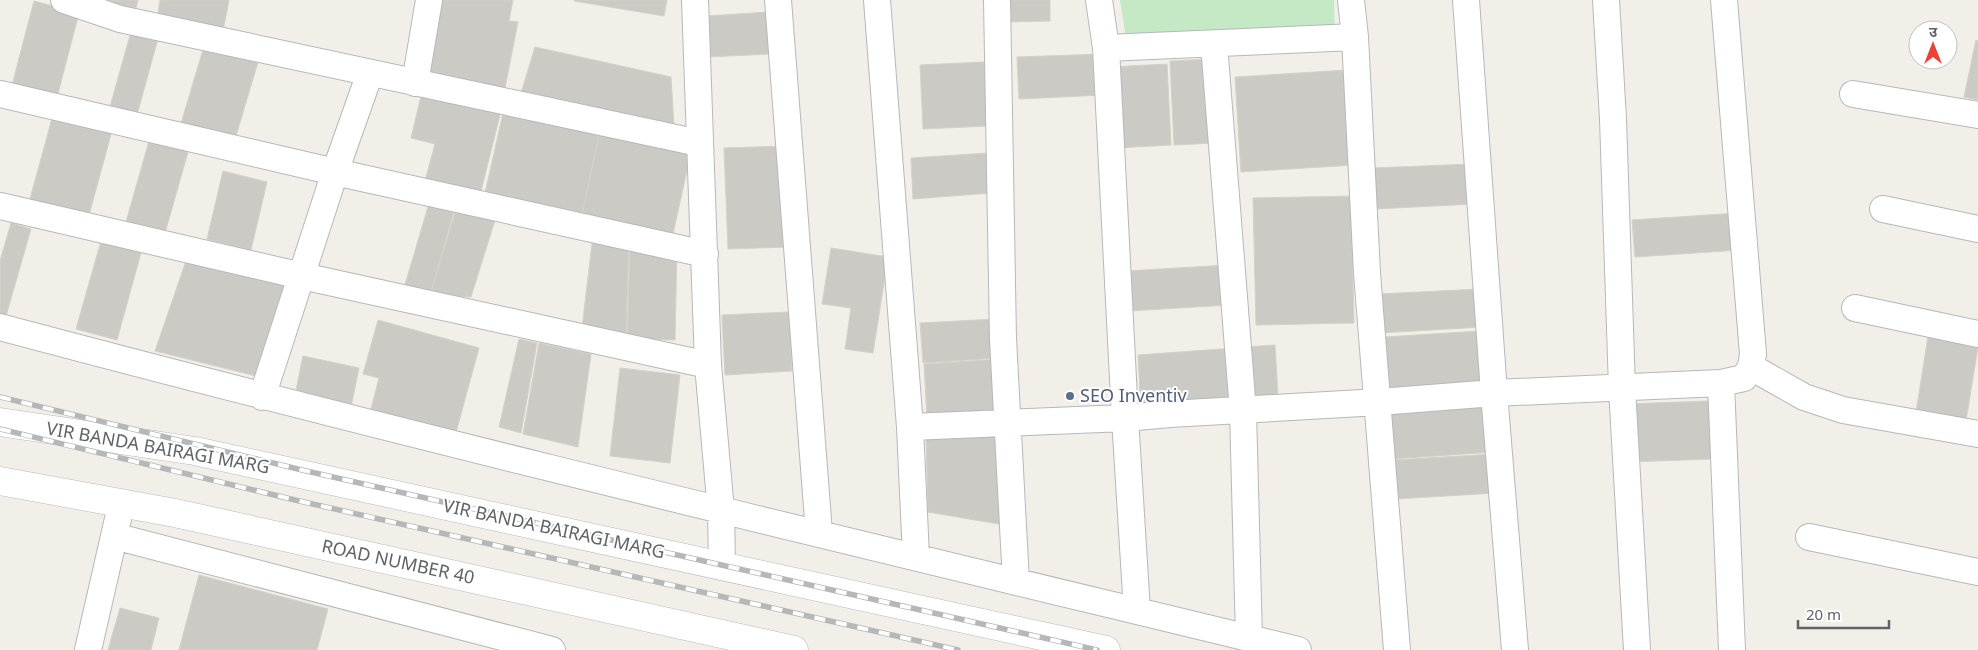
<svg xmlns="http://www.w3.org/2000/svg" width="1978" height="650" viewBox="0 0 1978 650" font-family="'Noto Sans','Noto Sans Devanagari',sans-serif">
	<rect width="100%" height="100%" fill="#f1efe8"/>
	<path fill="#c5e8c5" d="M1120,0h214l1,47 -209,-9z"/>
	<path fill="#cccac5" stroke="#d6d1c6" d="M90,0h48l-2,8z
		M160,0h69l-6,31 -66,-12z
		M432,0h81l-4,21 9,1 -13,66 -86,-15z
		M574,0h93l-3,16 -90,-15z
		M1004,0h46v21l-46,1z
		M34,1l45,12 -23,88 -45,-12z
		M769,12l2,42 -63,3 -2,-41z
		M132,28l27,7 -24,87 -27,-8z
		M1976,40l2,1v59l-14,-3z
		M205,43l54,16 -26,87 -54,-16z
		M535,47l136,30 3,49 -153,-33z
		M1102,54l1,41 -84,4 -2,-42z
		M1212,59l3,84 -41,2 -4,-84z
		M984,62l4,64 -65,3 -3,-64z
		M1167,64l4,81 -55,3 -5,-81z
		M1347,70l7,95 -113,7 -6,-95z
		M422,92l79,19 -23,92 -55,-15 12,-44 -24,-6z
		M54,111l59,16 -24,88 -59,-16z
		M503,113l96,21 -19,89 -97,-21z
		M600,132l91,20 -20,91 -91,-20z
		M151,134l39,11 -25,88 -39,-11z
		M787,146l3,101 -62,2 -4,-101z
		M988,153l3,40 -78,6 -2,-41z
		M1471,164l2,40 -98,5 -2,-41z
		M223,171l44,11 -16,68 -44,-11z
		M1351,196l3,127 -98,2 -3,-127z
		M430,200l25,8 -25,87 -26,-7z
		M457,206l39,11 -25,80 -41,-2z
		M1738,213l2,37 -105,7 -3,-37z
		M11,223l20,6 -25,87 -6,-1v-54z
		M593,235l36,8 -3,95 -44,-10z
		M101,241l40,12 -24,87 -41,-11z
		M630,243l47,9 -2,88 -48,-1z
		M831,248l57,9 -15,96 -28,-4 6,-41 -29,-4z
		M186,261l109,26 -31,91 -109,-27z
		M1227,265l2,40 -100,6 -2,-40z
		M1480,289l3,38 -103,6 -2,-39z
		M789,312l3,59 -67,4 -3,-60z
		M996,319l2,39 -75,5 -3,-40z
		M378,320l101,28 -24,88 -85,-23 9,-35 -16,-4z
		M1479,331l4,54 -94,6 -4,-54z
		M1928,336l50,11 -13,80 -50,-8z
		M519,339l18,4 -16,90 -22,-6z
		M539,343l52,11 -13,93 -55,-13z
		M1275,345l3,51 -30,2 -2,-51z
		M1235,348l3,55 -97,7 -3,-55z
		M303,356l56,12 -8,39 -56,-12z
		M1001,359l3,53 -77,5 -3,-53z
		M620,368l60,7 -10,88 -60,-7z
		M1710,401l1,58 -83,3 -2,-58z
		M1491,404l3,48 -102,7 -2,-49z
		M1005,431l5,95 -82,-14 -2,-79z
		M1494,454l2,39 -101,6 -2,-39z
		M199,575l129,34 -11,41h-138z
		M120,608l39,10 -8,32h-43z"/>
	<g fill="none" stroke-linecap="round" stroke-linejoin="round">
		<defs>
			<path id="street" d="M64,0l56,19 579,124
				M695,0l13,365 13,146 1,55
				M778,0l41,533
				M877,0l33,427 6,130
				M997,0l6,339 13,243
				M1099,0l7,48 19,370 12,193
				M1351,0l4,37 12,236 30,377
				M1466,0l28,393 21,257
				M1606,0l7,119 9,269 15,262
				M1214,44l29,367 6,227
				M1106,48l249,-11
				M415,83l14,-83
				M0,94l335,78 370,82
				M1853,94l125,21
				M0,206l302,70 406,89
				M1883,209l95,20
				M1855,308l123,26
				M0,327c431,115 865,218 1298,323
				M1751,367l53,30 39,13 135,24
				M1721,383l11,267
				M262,397l73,-225 35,-99
				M910,427l215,-9 45,-4 209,-12 115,-9 227,-10 23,-5 7,-11 2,-13 -29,-354
				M114,536l438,114
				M1809,537l169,35
				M88,650l30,-131"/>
			<path id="secondary" d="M0,422l195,29 911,199
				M0,481l175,32 619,137"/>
		</defs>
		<use href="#street" stroke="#b5b8bc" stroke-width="28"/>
		<use href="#secondary" stroke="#b6babf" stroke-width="29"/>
		<use href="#street" stroke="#fff" stroke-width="26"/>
		<use href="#secondary" stroke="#fff" stroke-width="28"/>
		<defs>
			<path id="rail" d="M0,397l302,73 795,180
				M0,429l295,71 663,150"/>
		</defs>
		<use href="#rail" stroke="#b6b7b8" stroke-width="5.5"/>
		<use href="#rail" stroke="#fff" stroke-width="4" stroke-dasharray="11" stroke-linecap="butt"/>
	</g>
	<circle fill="#5c6f8a" stroke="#fff" stroke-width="2" cx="1070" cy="396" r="5"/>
	<g text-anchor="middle" stroke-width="4" stroke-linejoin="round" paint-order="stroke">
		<g font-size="18" fill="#4e5e75" stroke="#fff" text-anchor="start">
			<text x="1080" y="402">SEO Inventiv</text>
		</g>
		<g font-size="18" fill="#5f6368" stroke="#fff">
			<text transform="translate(158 448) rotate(10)" y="6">VIR BANDA BAIRAGI MARG</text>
			<text transform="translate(554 529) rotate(12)" y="6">VIR BANDA BAIRAGI MARG</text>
			<text transform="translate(398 562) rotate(12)" y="6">ROAD NUMBER 40</text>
		</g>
	</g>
	<g transform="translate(1933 45)"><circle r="24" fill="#ffffff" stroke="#bfc1c3"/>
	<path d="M0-4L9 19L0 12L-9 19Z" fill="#ea4335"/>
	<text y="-8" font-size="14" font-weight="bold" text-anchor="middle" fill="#5f6368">उ</text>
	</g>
	<path d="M1798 620v8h91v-8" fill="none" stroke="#5f6368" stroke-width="2.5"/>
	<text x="1806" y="620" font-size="15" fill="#5f6368" stroke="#ffffff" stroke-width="4" paint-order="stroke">20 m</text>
</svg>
